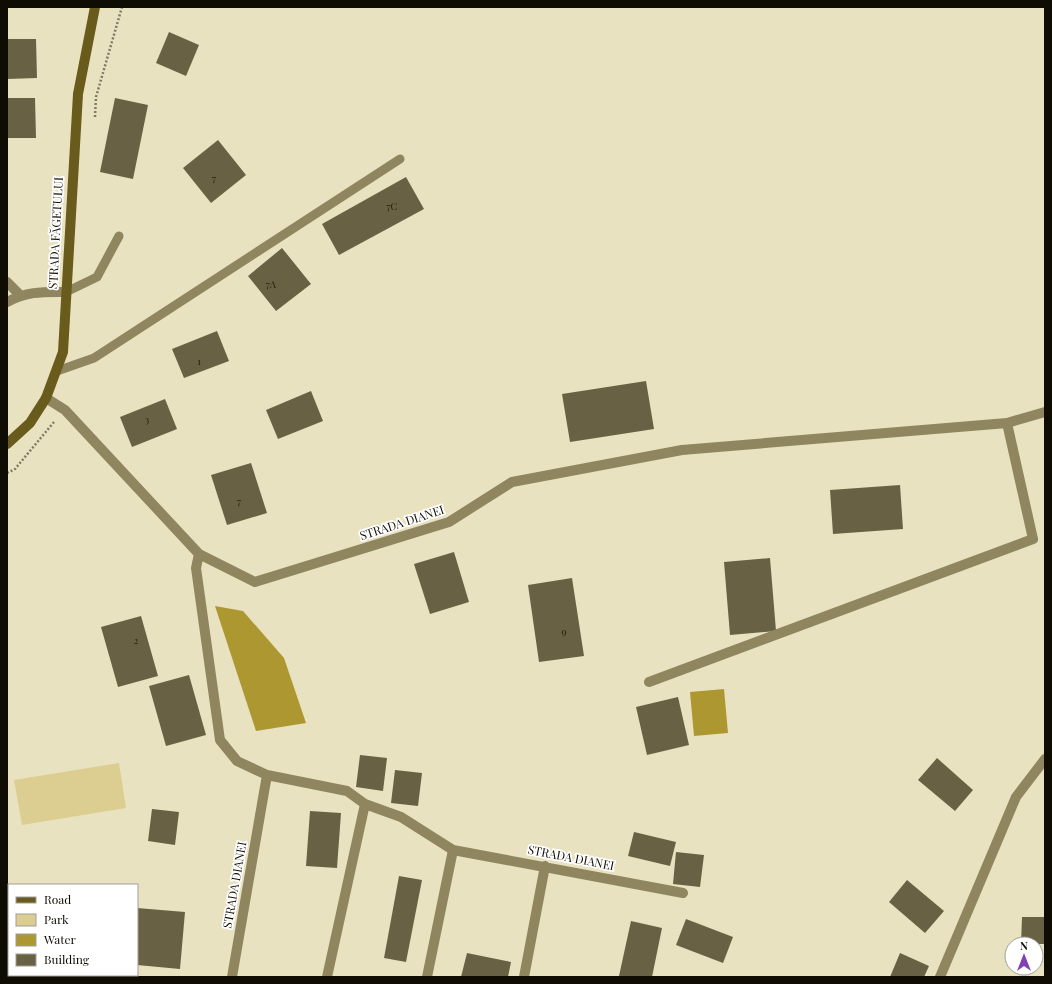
<svg xmlns="http://www.w3.org/2000/svg" width="1052" height="984" viewBox="0 0 1052 984" font-family="'Playfair Display',serif">
	<rect width="100%" height="100%" fill="#e9e2c0"/>
	<path fill="#dcce90" d="M119,763l7,45 -104,17 -8,-45z"/>
	<path fill="#ad9731" d="M215,606l28,5 41,47 22,65 -50,8z
		M724,689l4,44 -34,3 -4,-44z"/>
	<path fill="#686143" d="M169,32l30,13 -13,31 -30,-13z
		M7,39h29l1,39 -30,1z
		M7,98h28l1,40h-29z
		M115,98l33,7 -15,74 -33,-7z
		M218,140l28,35 -35,28 -28,-35z
		M406,177l18,32 -85,46 -17,-31z
		M282,248l29,36 -35,27 -28,-35z
		M217,331l12,30 -45,17 -12,-29z
		M646,381l8,48 -84,13 -8,-48z
		M311,391l12,30 -45,18 -12,-29z
		M165,399l12,30 -45,18 -12,-30z
		M251,463l16,50 -40,12 -16,-50z
		M900,485l3,44 -70,5 -3,-44z
		M454,552l15,50 -39,12 -16,-50z
		M770,558l6,73 -46,4 -6,-73z
		M572,578l12,78 -45,6 -11,-77z
		M141,616l17,60 -40,11 -17,-60z
		M189,675l17,60 -40,11 -17,-60z
		M678,697l11,48 -42,10 -11,-48z
		M360,755l27,3 -4,33 -27,-4z
		M937,758l36,32 -18,21 -37,-31z
		M395,770l27,3 -4,33 -27,-3z
		M152,809l27,3 -4,33 -27,-4z
		M310,811l31,2 -4,55 -31,-2z
		M634,832l42,10 -6,24 -42,-10z
		M676,852l28,3 -4,32 -27,-3z
		M399,876l23,4 -16,82 -22,-4z
		M907,880l37,31 -19,22 -36,-31z
		M137,908l48,4 -5,57 -43,-4z
		M1022,917h23v27h-24z
		M686,919l47,18 -10,26 -47,-18z
		M631,921l31,7 -10,49 -33,-1z
		M467,953l44,9 -3,15h-47z
		M900,953l29,13 -5,11h-34z"/>
	<g fill="none" stroke-linecap="round" stroke-linejoin="round">
		<path stroke="#7f7a64" stroke-width="2.5" stroke-dasharray="2 2" stroke-linecap="butt" d="M95,117l1,-20 26,-90
			M7,473l8,-4 39,-47"/>
		<path stroke="#8f8660" stroke-width="9" d="M66,292l31,-15 22,-41
			M57,371l37,-13 306,-199"/>
		<path stroke="#8f8660" stroke-width="10" d="M7,282l13,13
			M7,302c21,-11 36,-10 59,-10
			M46,398l19,12 134,144 56,28 194,-60 63,-40 170,-32 325,-27 38,-11
			M199,554l-3,14 24,172 17,21 30,14 80,16 18,13 36,13 52,33 230,43
			M649,682l384,-143 -26,-116
			M232,977l35,-202
			M327,977l38,-173
			M427,977l26,-127
			M524,977l21,-111
			M940,977l76,-180 29,-38"/>
		<path stroke="#685b1c" stroke-width="10" d="M7,444l23,-21 16,-25 17,-46 15,-258 17,-87"/>
	</g>
	<g text-anchor="middle" stroke-width="3.5" stroke-linejoin="round" paint-order="stroke">
		<g font-size="10" fill="#242113">
			<text x="214" y="182">7</text>
			<text x="392" y="210">7C</text>
			<text x="271" y="288">7A</text>
			<text x="199" y="365">1</text>
			<text x="147" y="423">3</text>
			<text x="239" y="505">7</text>
			<text x="564" y="635">9</text>
			<text x="136" y="644">2</text>
		</g>
		<g font-size="12" fill="#0e0c03" stroke="#fff">
			<text transform="translate(56 233) rotate(-87)" y="4">STRADA FĂGETULUI</text>
			<text transform="translate(402 523) rotate(-18)" y="4">STRADA DIANEI</text>
			<text transform="translate(571 858) rotate(11)" y="4">STRADA DIANEI</text>
			<text transform="translate(235 885) rotate(-80)" y="4">STRADA DIANEI</text>
		</g>
	</g>
	<rect width="1052" height="984" fill="none" stroke="#0e0c03" stroke-width="16"/>
	<rect x="8" y="884" width="130" height="92" fill="#ffffff" stroke="#9f9e9a"/>
	<rect x="16" y="897" width="20" height="6" fill="#685b1c" stroke="#9f9e9a"/>
	<text x="44" y="904" font-size="12" fill="#0e0c03">Road</text>
	<rect x="16" y="914" width="20" height="12" fill="#dcce90" stroke="#9f9e9a"/>
	<text x="44" y="924" font-size="12" fill="#0e0c03">Park</text>
	<rect x="16" y="934" width="20" height="12" fill="#ad9731" stroke="#9f9e9a"/>
	<text x="44" y="944" font-size="12" fill="#0e0c03">Water</text>
	<rect x="16" y="954" width="20" height="12" fill="#686143" stroke="#9f9e9a"/>
	<text x="44" y="964" font-size="12" fill="#0e0c03">Building</text>
	<g transform="translate(1024 956)"><circle r="19" fill="#ffffff" stroke="#9f9e9a"/>
	<path d="M0-3L7 15L0 10L-7 15Z" fill="#8341b6"/>
	<text y="-6" font-size="11" font-weight="bold" text-anchor="middle" fill="#0e0c03">N</text>
	</g>
</svg>
